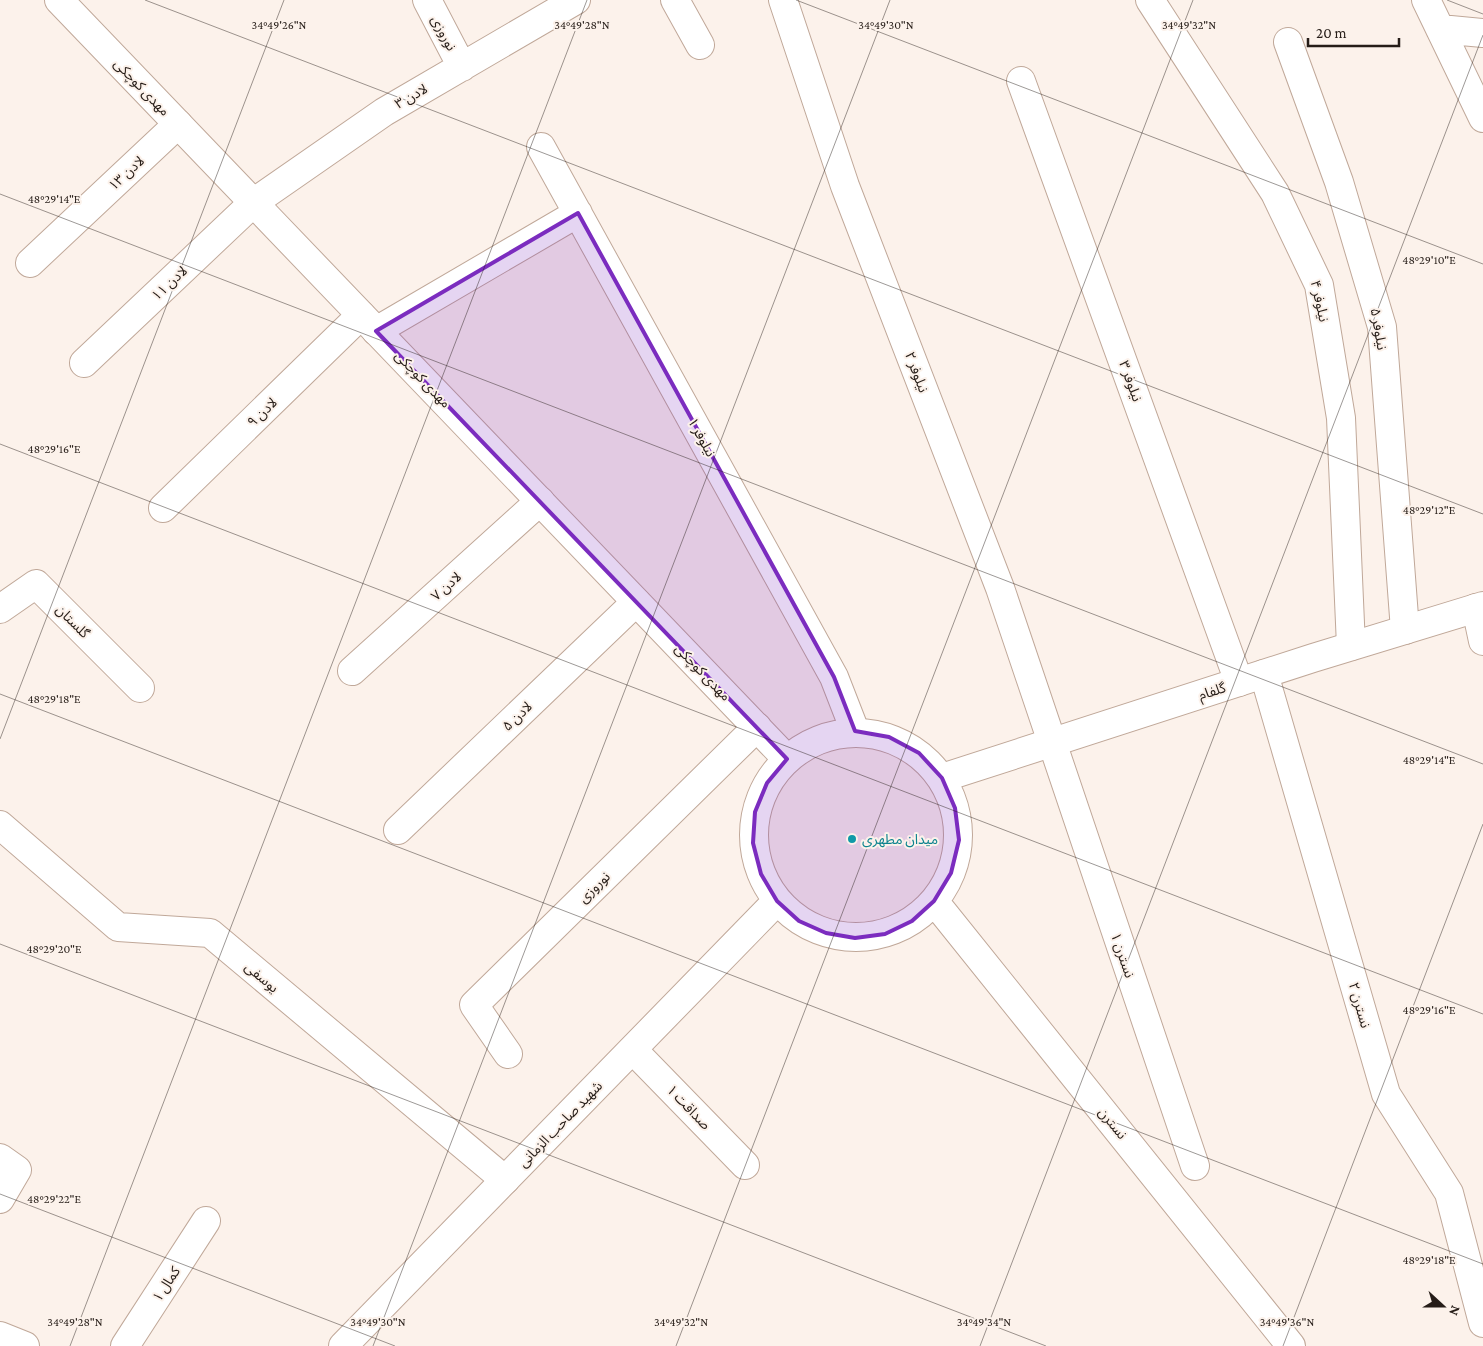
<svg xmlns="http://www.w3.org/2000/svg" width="1483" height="1346" viewBox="0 0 1483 1346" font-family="'Crimson Pro','Noto Sans Arabic',serif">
	<rect width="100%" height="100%" fill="#fcf2eb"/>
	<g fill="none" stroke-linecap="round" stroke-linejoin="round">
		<defs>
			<path id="minor" d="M427,0l35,67
				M675,0l25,45
				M783,0l62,186 155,402 195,578
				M1150,0l125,193 44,92 22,133 10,228
				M1426,0l57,118
				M1440,29l43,4
				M1288,42l51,140 43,145 23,303
				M1021,81l218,601
				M541,147l293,530 21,54
				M30,263l148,-139
				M376,331l202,-118
				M84,363l169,-160 131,-91 192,-112
				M163,508l198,-193
				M1476,608l7,33
				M0,609l36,-25 104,104
				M352,671l188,-170
				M1264,674l122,420 63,99 34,130
				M0,825l118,102 92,6 295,247
				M398,830l238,-228
				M633,1050l112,115
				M508,1054l-34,-49 283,-278
				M0,1158l17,12 -17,29
				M125,1346l81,-125"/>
			<path id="tertiary" d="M59,0l728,759
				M754 835a102 102 0 1 1 204 0a102 102 0 1 1-204 0Z
				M942,778l371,-120 170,-52
				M934,901l357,445
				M0,1336l25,10
				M343,1346l434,-445"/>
		</defs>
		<use href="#minor" stroke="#c0a899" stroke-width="30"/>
		<use href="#tertiary" stroke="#c0a899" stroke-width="30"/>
		<use href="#minor" stroke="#fff" stroke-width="28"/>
		<use href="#tertiary" stroke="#fff" stroke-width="28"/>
	</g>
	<path fill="#7b2cbf" fill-opacity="0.2" stroke="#7b2cbf" stroke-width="4" stroke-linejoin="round" d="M578,213l256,464 21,54 34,6 30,16 23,25 13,30 4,32 -8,33 -17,28 -22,20 -27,13 -30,4 -29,-5 -27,-12 -22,-20 -16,-27 -8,-31 2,-31 12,-29 20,-24 -411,-428z"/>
	<path fill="none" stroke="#261d18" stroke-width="1" stroke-opacity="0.45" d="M145,0l1338,514M796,0l687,264M1447,0l36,14M0,194l1483,570M0,444l1483,570M0,694l1483,570M0,739l284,-739M0,944l1046,402M0,1194l395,152M70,1346l517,-1346M373,1346l517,-1346M676,1346l517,-1346M980,1346l503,-1311M1283,1346l200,-522"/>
	<circle fill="#0f9aa8" stroke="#fcf2eb" stroke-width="2" cx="852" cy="839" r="5"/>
	<g text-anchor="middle" stroke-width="4" stroke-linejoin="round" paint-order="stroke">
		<g font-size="14" fill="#261d18" stroke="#fcf2eb">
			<text transform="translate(444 33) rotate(62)" y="5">نوروزی</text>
			<text transform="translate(142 87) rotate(46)" y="5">مهدی کوچکی</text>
			<text transform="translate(411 96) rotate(-30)" y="5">لادن ۳</text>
			<text transform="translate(126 173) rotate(-43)" y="5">لادن ۱۳</text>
			<text transform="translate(169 283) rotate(-43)" y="5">لادن ۱۱</text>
			<text transform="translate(1320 301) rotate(77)" y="5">نیلوفر ۴</text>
			<text transform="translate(1379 329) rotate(80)" y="5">نیلوفر ۵</text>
			<text transform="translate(917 372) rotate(69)" y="5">نیلوفر ۲</text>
			<text transform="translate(423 379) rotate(46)" y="5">مهدی کوچکی</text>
			<text transform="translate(1131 381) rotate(70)" y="5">نیلوفر ۳</text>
			<text transform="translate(262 412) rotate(-44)" y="5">لادن ۹</text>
			<text transform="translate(702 437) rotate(61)" y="5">نیلوفر ۱</text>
			<text transform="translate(446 586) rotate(-42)" y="5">لادن ۷</text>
			<text transform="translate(73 621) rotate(45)" y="5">گلستان</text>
			<text transform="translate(703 672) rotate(46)" y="5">مهدی کوچکی</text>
			<text transform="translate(1212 691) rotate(-18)" y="5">گلفام</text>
			<text transform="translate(517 716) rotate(-44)" y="5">لادن ۵</text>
			<text transform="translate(594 887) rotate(-44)" y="5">نوروزی</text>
			<text transform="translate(1123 955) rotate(71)" y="5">نسترن ۱</text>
			<text transform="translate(262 977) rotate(40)" y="5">یوسفی</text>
			<text transform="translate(1360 1005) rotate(74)" y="5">نسترن ۲</text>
			<text transform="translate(689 1107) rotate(46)" y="5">صداقت ۱</text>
			<text transform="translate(1113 1123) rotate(51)" y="5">نسترن</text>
			<text transform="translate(560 1124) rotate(-46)" y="5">شهید صاحب الزمانی</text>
			<text transform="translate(166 1284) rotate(-57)" y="5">کمال ۱</text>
		</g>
		<g font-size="14" fill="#0d838f" stroke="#fcf2eb" text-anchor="start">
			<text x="862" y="844">میدان مطهری</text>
		</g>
	</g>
	<g font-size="12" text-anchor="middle" fill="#261d18" stroke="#fcf2eb" stroke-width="4" stroke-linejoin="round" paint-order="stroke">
		<text x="279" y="29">34°49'26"N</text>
		<text x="582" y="29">34°49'28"N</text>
		<text x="886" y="29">34°49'30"N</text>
		<text x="1189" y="29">34°49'32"N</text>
		<text x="54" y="203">48°29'14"E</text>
		<text x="1429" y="264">48°29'10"E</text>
		<text x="54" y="453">48°29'16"E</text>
		<text x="1429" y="514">48°29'12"E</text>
		<text x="54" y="703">48°29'18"E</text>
		<text x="1429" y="764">48°29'14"E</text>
		<text x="54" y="953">48°29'20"E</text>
		<text x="1429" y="1014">48°29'16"E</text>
		<text x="54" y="1203">48°29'22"E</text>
		<text x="1429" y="1264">48°29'18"E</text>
		<text x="75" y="1326">34°49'28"N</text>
		<text x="378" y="1326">34°49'30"N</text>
		<text x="681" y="1326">34°49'32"N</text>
		<text x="984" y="1326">34°49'34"N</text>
		<text x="1287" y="1326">34°49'36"N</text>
	</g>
	<g transform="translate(1443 1306) rotate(111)" stroke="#fcf2eb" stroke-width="4" paint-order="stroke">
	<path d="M0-4L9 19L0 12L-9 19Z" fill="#261d18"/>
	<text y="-8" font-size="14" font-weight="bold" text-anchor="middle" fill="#261d18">N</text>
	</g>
	<path d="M1308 38v8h91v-8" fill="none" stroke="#261d18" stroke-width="2.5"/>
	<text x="1316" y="38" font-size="15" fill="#261d18" stroke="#fcf2eb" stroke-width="4" paint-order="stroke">20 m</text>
</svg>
